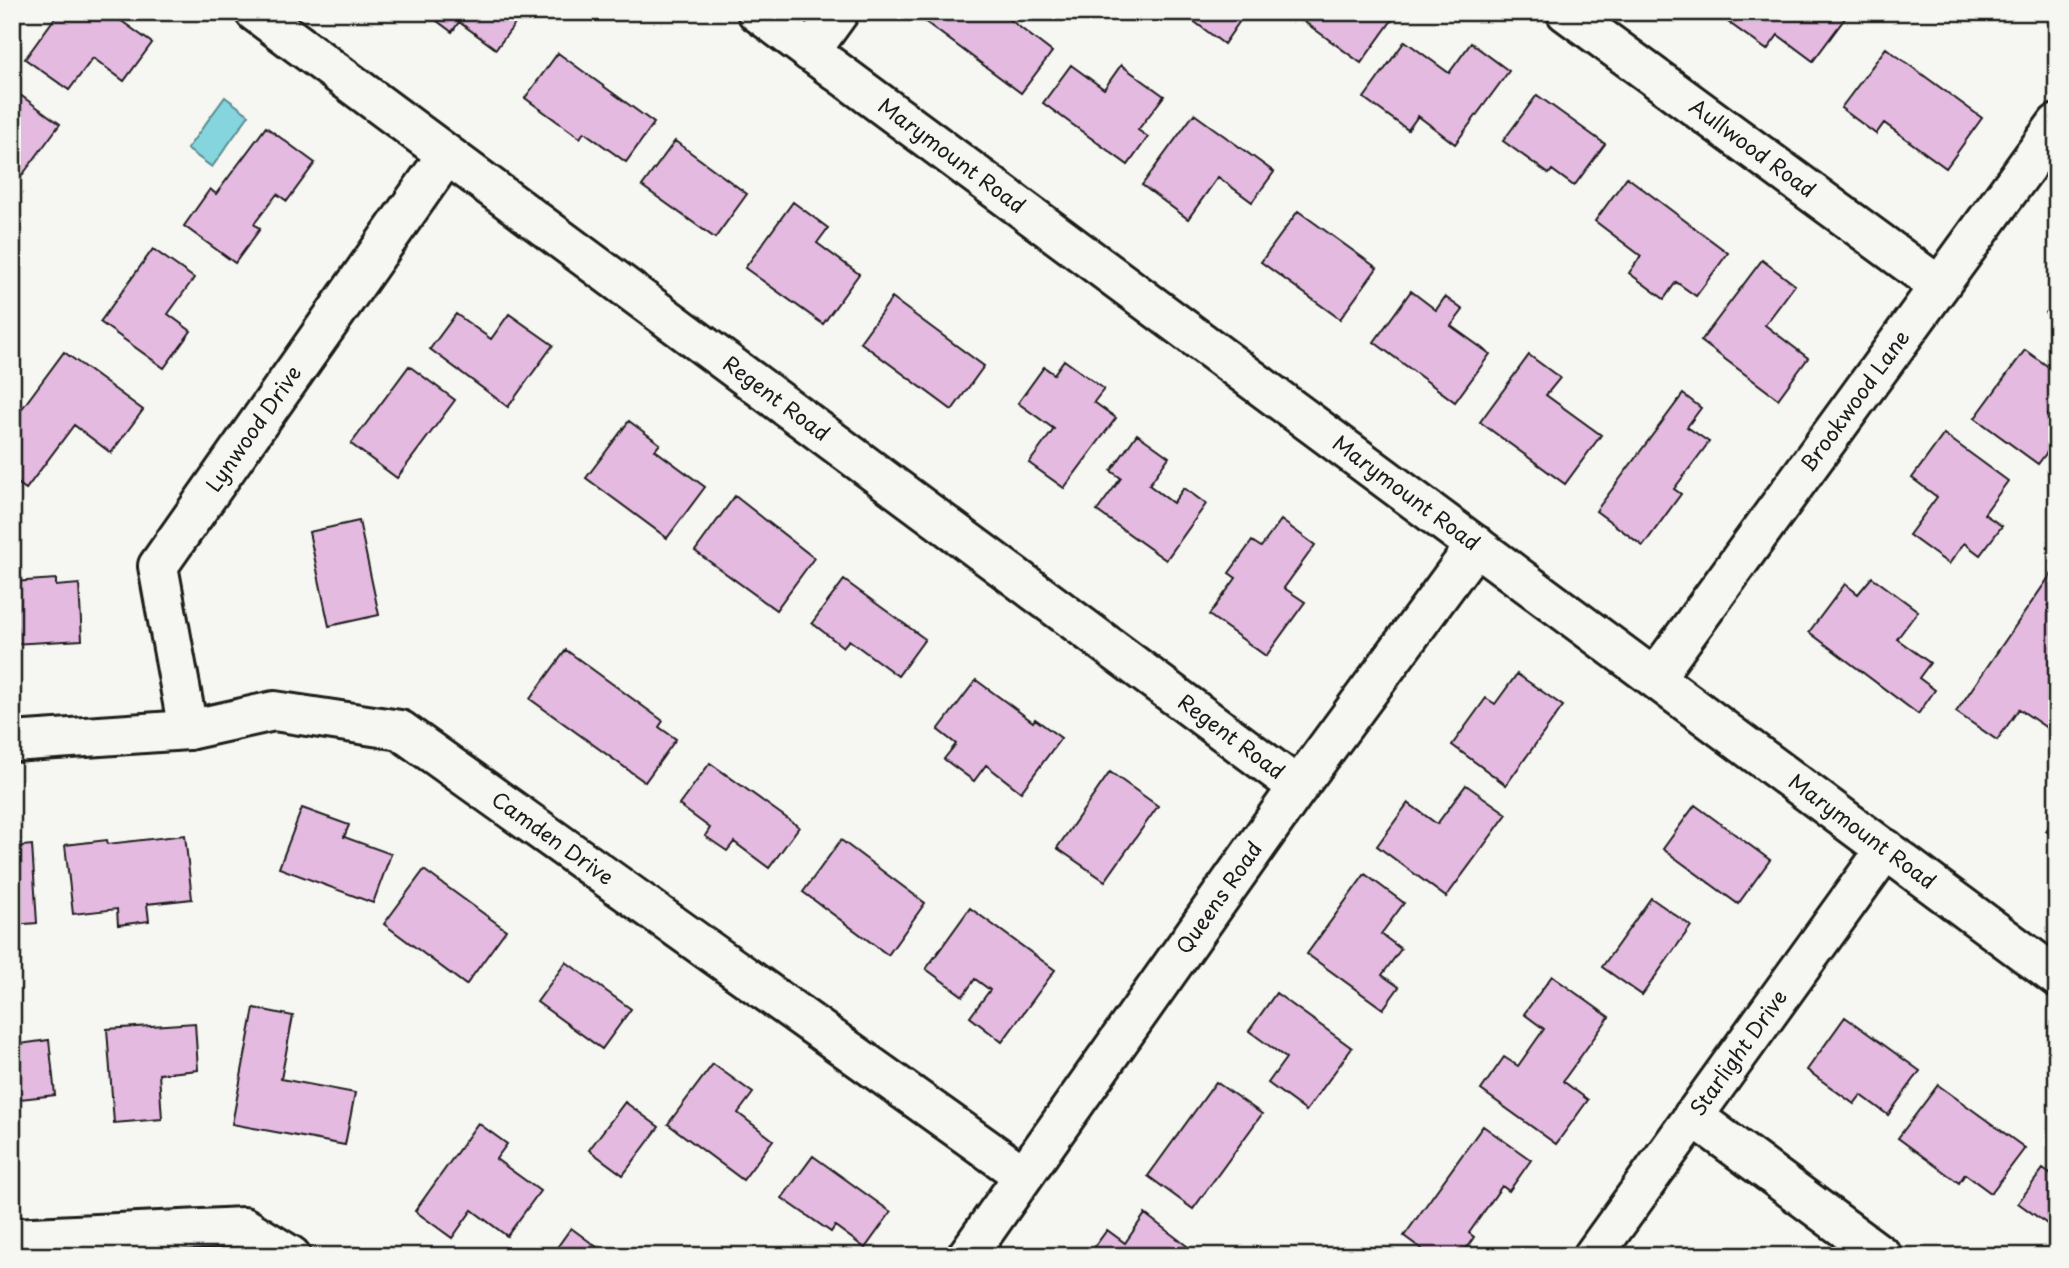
<svg xmlns="http://www.w3.org/2000/svg" width="2069" height="1268" viewBox="0 0 2069 1268" font-family="'Playpen Sans',sans-serif">
	<rect width="100%" height="100%" fill="#f6f6f2"/>
	<filter id="ink" filterUnits="userSpaceOnUse"><feTurbulence type="fractalNoise" baseFrequency=".0143" numOctaves="2"/><feDisplacementMap in="SourceGraphic" scale="14" xChannelSelector="R" yChannelSelector="G"/><feConvolveMatrix kernelMatrix="1 2 1 2 8 2 1 2 1" color-interpolation-filters="sRGB"/></filter>
	<g filter="url(#ink)">
		<path fill="#84d5dd" stroke="#5a8b90" stroke-width="2" d="M225,97l24,18 -37,52 -25,-18z"/>
		<path fill="#e5bae1" stroke="#1c1c1c" stroke-width="2" d="M59,12h50l43,31 -28,38 -31,-23 -24,32 -44,-31z
			M425,12h99l-28,37 -37,-27 -7,10z
			M929,12h71l52,40 -31,41 -98,-73z
			M1186,12h60l-22,32 -40,-30z
			M1291,12h105l1,1 -36,50z
			M1736,12h110l2,2 -35,47 -35,-26 -11,15 -39,-28z
			M1405,41l44,32 22,-30 38,28 -54,73 -37,-28 -10,14 -44,-32z
			M1886,48l96,70 -36,50 -62,-45 -8,11 -35,-26z
			M558,53l96,70 -28,39 -42,-30 -4,6 -55,-40z
			M1071,65l33,24 17,-24 43,31 -26,34 10,7 -20,28 -85,-62z
			M12,89l48,35 -45,61 -3,-2z
			M1537,95l68,49 -31,42 -22,-16 -3,4 -46,-33z
			M1194,114l80,58 -22,30 -34,-25 -30,42 -46,-34z
			M266,127l49,36 -28,38 -10,-7 -23,30 6,5 -25,34 -51,-37 26,-37 6,5z
			M675,141l72,53 -32,44 -73,-52z
			M1627,177l101,76 -32,43 -20,-14 -12,17 -35,-26 12,-17 -46,-35z
			M793,202l35,26 -11,15 42,31 -36,50 -78,-56z
			M1298,211l79,57 -37,51 -79,-57z
			M153,249l41,29 -26,36 23,17 -27,37 -64,-46z
			M1762,260l33,25 -30,40 43,33 -30,41 -77,-58z
			M1411,291l25,19 9,-13 18,13 -12,16 39,28 -35,48 -81,-60z
			M892,298l92,68 -32,44 -92,-68z
			M2057,298v23l-11,-8z
			M456,314l35,25 18,-25 44,31 -45,62 -78,-58z
			M2025,350l32,23v29l-10,14 10,7v16l-19,25 -63,-46z
			M64,352l79,58 -32,43 -37,-28 -48,64 -14,-10v-57z
			M1529,355l31,23 -14,17 55,40 -36,49 -85,-62z
			M1064,360l40,29 -10,13 22,16 -52,70 -35,-25 25,-34 -36,-26 26,-36 10,7z
			M409,366l46,34 -58,78 -46,-34z
			M1683,394l18,14 -14,19 22,15 -35,47 7,5 -38,52 -47,-35z
			M629,421l31,23 -5,6 50,37 -38,51 -81,-60z
			M1137,434l32,23 -20,28 24,18 11,-15 22,16 -40,56 -69,-49 24,-33 -10,-7z
			M1944,434l64,47 -24,33 18,12 -22,29 -16,-12 -15,21 -40,-29 28,-38 -25,-19z
			M735,496l79,62 -38,52 -81,-59z
			M1281,520l34,25 -31,43 21,14 -39,54 -57,-41 27,-37 -7,-5 23,-32 9,6z
			M359,521l20,94 -50,11 -20,-94z
			M2056,567l1,86 -6,9 6,4v48l-10,14 -28,-19 -22,31 -41,-28z
			M1872,577l46,34 -21,28 33,24 -11,15 16,12 -17,24 -109,-82 36,-48 13,10z
			M56,579v7l23,-2 3,56 -70,4v-62z
			M844,580l81,59 -27,37 -49,-36 -6,7 -31,-24z
			M566,650l97,71 -4,6 17,12 -31,43 -115,-83z
			M1517,674l46,32 -57,79 -54,-40 34,-47 9,6z
			M976,680l57,42 2,-3 26,19 -40,54 -35,-27 -12,16 -30,-22 12,-15 -18,-14z
			M710,763l89,64 -30,41 -35,-26 -7,9 -22,-15 5,-8 -31,-23z
			M1110,772l48,34 -53,75 -48,-33z
			M1466,785l41,29 -61,83 -69,-51 31,-43 29,21z
			M1695,805l75,55 -32,44 -75,-55z
			M302,808l47,17 -5,12 47,17 -18,49 -94,-35z
			M2057,815v23l-11,-7z
			M185,835l7,64 -45,5 2,17 -31,4 -1,-16 -44,5 -8,-69 42,-5 1,4z
			M841,840l84,63 -37,52 -85,-63z
			M32,845l5,78 -25,2v-78z
			M424,870l82,60 -40,55 -82,-61z
			M1365,874l39,29 -23,31 20,15 -19,26 17,12 -16,22 -76,-55z
			M1651,898l40,28 -49,69 -40,-28z
			M970,908l85,62 -53,72 -32,-25 20,-27 -15,-11 -12,17 -37,-27z
			M566,962l65,47 -29,40 -65,-47z
			M1552,976l57,41 -46,64 25,19 -32,44 -75,-54 23,-33 14,9 26,-37 -20,-15z
			M1276,993l76,55 -46,63 -38,-28 18,-25 -37,-27z
			M254,1008l39,8 -12,63 74,14 -10,52 -113,-21z
			M1845,1017l75,54 -32,44 -27,-20 -7,9 -47,-34z
			M195,1023l3,47 -39,4 3,45 -48,4 -7,-94z
			M49,1040l6,55 -43,5v-55z
			M713,1064l40,29 -15,20 35,27 -30,40 -75,-56z
			M1216,1082l46,32 -69,95 -45,-33z
			M1938,1085l87,63 -34,45 -26,-19 -6,9 -61,-45z
			M625,1102l34,25 -36,48 -34,-25z
			M478,1123l29,21 -11,15 44,32 -33,45 -35,-26 -20,28 -37,-27z
			M1483,1126l48,34 -22,31 -7,-5 -33,47 5,4 -13,19h-30l-27,-20z
			M813,1156l78,56 -26,36 -30,-22 -4,6 -49,-34z
			M2043,1169l14,10v52l-39,-28z
			M1145,1214l55,42h-112l19,-26 18,13z
			M571,1228l38,28h-58z"/>
		<g fill="none" stroke-linecap="round" stroke-linejoin="round">
			<defs>
				<g id="minor">
					<path id="s1" d="M255,12l1043,775"/>
					<path id="s2" d="M757,12l1300,965"/>
					<path id="s3" d="M1566,12l373,274"/>
					<path d="M810,52l29,-40"/>
					<path id="s4" d="M1655,677l402,-553"/>
					<path id="s5" d="M188,730l-30,-164 288,-410"/>
					<path id="s6" d="M12,742l176,-12 86,-19 126,19 623,445"/>
					<path d="M1693,1116l189,140"/>
					<path d="M12,1238l232,-11 47,29"/>
					<path id="s7" d="M967,1256l331,-469 178,-242"/>
					<path id="s8" d="M1593,1256l293,-407"/>
				</g>
			</defs>
			<use href="#minor" stroke="#1c1c1c" stroke-width="44"/>
			<use href="#minor" stroke="#f6f6f2" stroke-width="38"/>
		</g>
	</g>
	<g text-anchor="middle" stroke-width="5" stroke-linejoin="round" paint-order="stroke">
		<g font-size="21" fill="#1c1c1c" stroke="#f6f6f2">
			<text dy="7" stroke="none"><textPath href="#s3" startOffset="231">Aullwood Road</textPath></text>
			<text dy="7" stroke="none"><textPath href="#s2" startOffset="242">Marymount Road</textPath></text>
			<text dy="7" stroke="none"><textPath href="#s1" startOffset="649">Regent Road</textPath></text>
			<text dy="7" stroke="none"><textPath href="#s4" startOffset="341">Brookwood Lane</textPath></text>
			<text dy="7" stroke="none"><textPath href="#s5" startOffset="334">Lynwood Drive</textPath></text>
			<text dy="7" stroke="none"><textPath href="#s2" startOffset="808">Marymount Road</textPath></text>
			<text dy="7" stroke="none"><textPath href="#s1" startOffset="1216">Regent Road</textPath></text>
			<text dy="7" stroke="none"><textPath href="#s2" startOffset="1376">Marymount Road</textPath></text>
			<text dy="7" stroke="none"><textPath href="#s6" startOffset="579">Camden Drive</textPath></text>
			<text dy="7" stroke="none"><textPath href="#s7" startOffset="438">Queens Road</textPath></text>
			<text dy="7" stroke="none"><textPath href="#s8" startOffset="250">Starlight Drive</textPath></text>
		</g>
	</g>
	<rect width="2069" height="1268" fill="none" stroke="#f6f6f2" stroke-width="42"/>
	<rect x="21" y="21" width="2027" height="1226" fill="none" stroke="#1c1c1c" stroke-width="2.5" filter="url(#ink)"/>
</svg>
